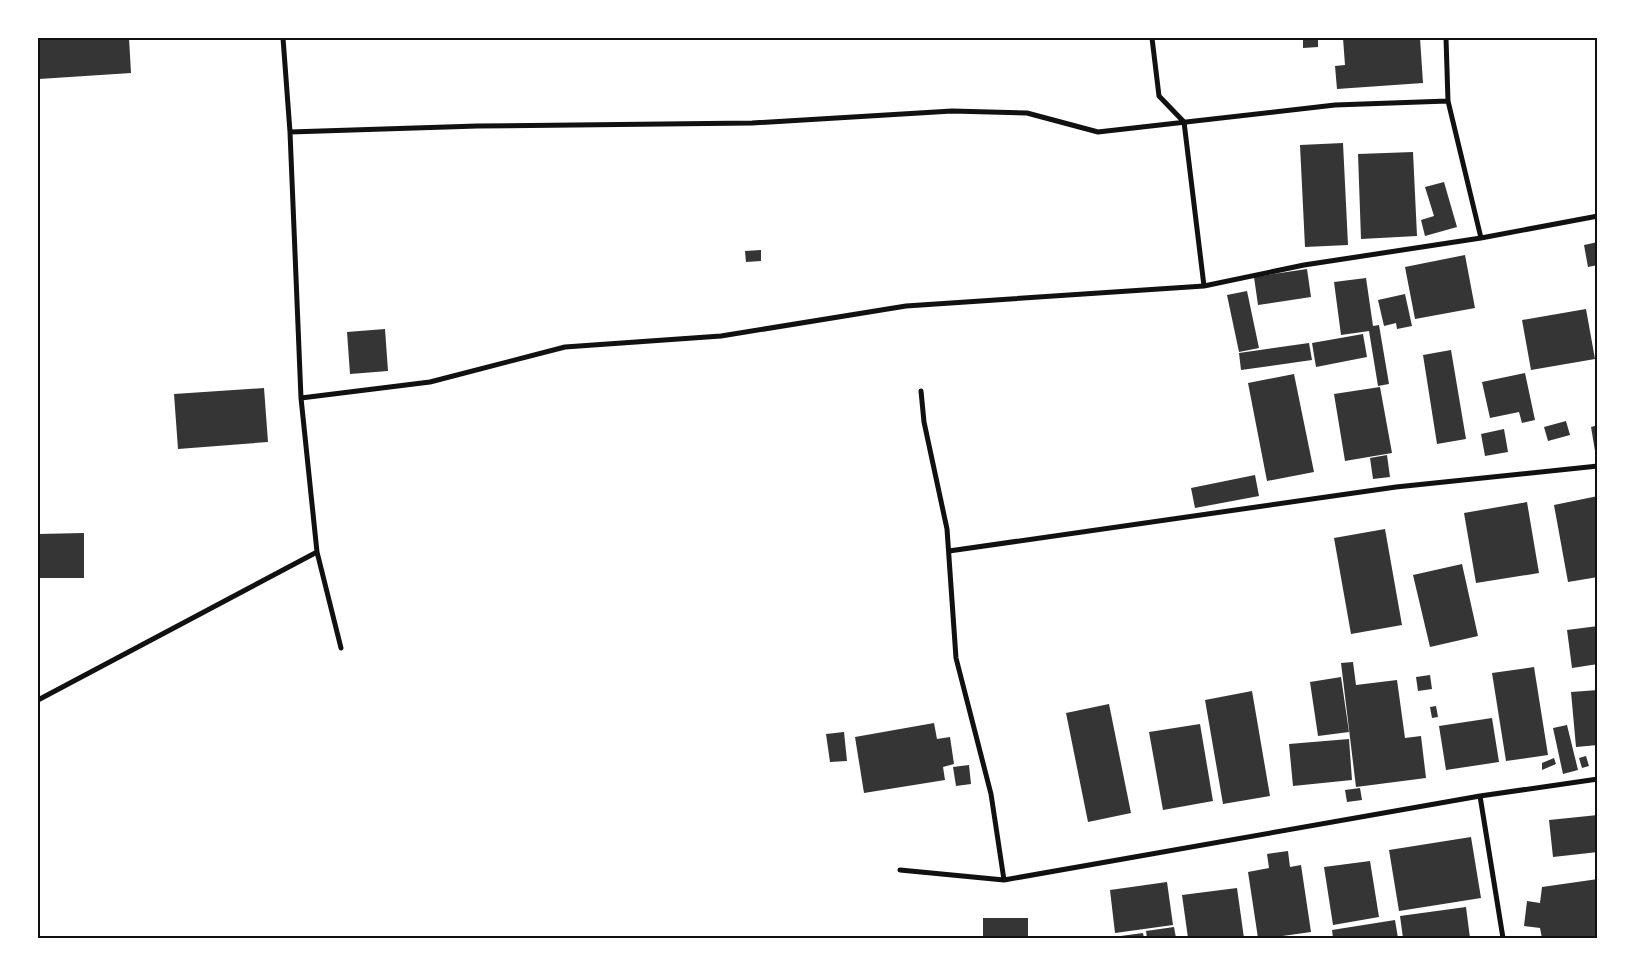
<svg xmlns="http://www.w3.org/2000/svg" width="1635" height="976" viewBox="0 0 1635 976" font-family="Barlow,sans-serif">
	<rect width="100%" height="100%" fill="#fff"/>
	<path fill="#353535" d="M61,38h68l2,35 -92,6 -1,-40z
		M1303,38h15v9l-15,1z
		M1343,38h77l3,45 -86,6 -2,-23 10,-1z
		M1343,143l5,102 -43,2 -5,-102z
		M1413,152l4,84 -56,3 -3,-85z
		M1444,182l13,45 -32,9 -4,-16 13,-4 -9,-29z
		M1598,242v23l-10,2 -4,-22z
		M761,250v11l-15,1 -1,-11z
		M1465,255l10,53 -60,11 -10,-52z
		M1307,269l4,28 -53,8 -4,-28z
		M1366,278l7,48 6,-1 10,59 -11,2 -9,-55 -28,4 -7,-53z
		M1247,291l12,57 -20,4 -12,-57z
		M1405,294l7,32 -15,3 -1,-6 -12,3 -6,-26z
		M1586,309l9,50 -64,11 -9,-50z
		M385,329l3,42 -38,3 -3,-42z
		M1363,334l4,23 -51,10 -4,-24z
		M1309,343l3,17 -71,10 -2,-17z
		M1451,350l15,89 -29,5 -14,-89z
		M1525,373l10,47 -13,3 -3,-11 -29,6 -8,-36z
		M1294,374l20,98 -47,9 -19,-98z
		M1380,387l12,66 -47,8 -11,-67z
		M264,388l4,54 -90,7 -4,-55z
		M1566,421l4,14 -22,6 -4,-14z
		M1598,425v25l-3,1 -4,-24z
		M1504,429l4,23 -23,4 -4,-22z
		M1387,455l3,22 -17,2 -3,-21z
		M1255,475l4,21 -64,12 -4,-20z
		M1598,496v81l-30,5 -14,-77z
		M1527,502l12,71 -63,10 -12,-70z
		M1385,529l17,96 -51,9 -17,-96z
		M84,533v45h-46v-44z
		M1462,564l16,72 -48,11 -17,-72z
		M1598,626v38l-26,4 -5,-38z
		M1353,662l3,23 41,-5 8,58 16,-2 5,42 -70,9 -15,-124z
		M1534,667l14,88 -42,6 -14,-88z
		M1430,675l2,14 -14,2 -2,-14z
		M1341,677l8,55 -31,4 -8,-54z
		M1598,690v55l-22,2 -5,-55z
		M1252,691l18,105 -47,8 -18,-104z
		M1109,704l22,109 -43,9 -22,-109z
		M1436,706l2,11 -6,1 -2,-11z
		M1492,718l7,44 -53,8 -7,-44z
		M934,723l3,16 13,-2 4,27 -11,3 2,13 -81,13 -9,-56z
		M1200,724l13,77 -50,9 -14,-78z
		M1567,725l11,45 -15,4 -10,-46z
		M844,732l3,29 -17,1 -4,-28z
		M1349,739l3,41 -59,6 -4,-42z
		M1586,756l3,10 -7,2 -3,-10z
		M1554,758l2,6 -14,6v-7z
		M969,765l2,19 -15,2 -3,-19z
		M1360,788l2,12 -15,2 -2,-12z
		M1598,815v37l-45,5 -4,-37z
		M1471,837l10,61 -82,13 -10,-61z
		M1288,851l2,16 11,-2 10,67 -43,6h-10l-10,-66 21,-4 -2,-14z
		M1370,861l9,56 -46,8 -9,-58z
		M1598,879v59h-56l-2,-10 -16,-2 3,-25 13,2 2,-16z
		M1167,882l6,43 -58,8 -5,-43z
		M1237,888l7,50h-56l-6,-43z
		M1466,907l4,31h-67l-3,-22z
		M983,918h45v20h-45z
		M1395,920l3,18h-65l-1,-8z
		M1174,927l2,11h-29l-1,-7z
		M1143,933l1,5h-31v-1z
		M938,936v2h-48v-1z"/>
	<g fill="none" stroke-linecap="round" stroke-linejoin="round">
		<path stroke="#111" stroke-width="5" d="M283,38l7,94 11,266 16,154 24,96
			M1152,38l7,58 25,26 20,164
			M1446,38l2,63 33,137
			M290,132l187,-6 275,-3 200,-12 75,2 71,19 237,-27 113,-4
			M921,391l3,31 23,107 9,129 35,136 13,86 476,-84 118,-17
			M301,398l129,-16 135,-35 156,-11 185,-30 298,-20 100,-21 177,-27 117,-22
			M949,551l447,-64 202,-21
			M38,700l279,-148
			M1480,796l23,142
			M900,870l104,10"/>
	</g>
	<rect width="1635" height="976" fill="none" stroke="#ffffff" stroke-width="78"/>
	<rect x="39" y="39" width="1557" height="898" fill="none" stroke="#111" stroke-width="2"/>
</svg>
